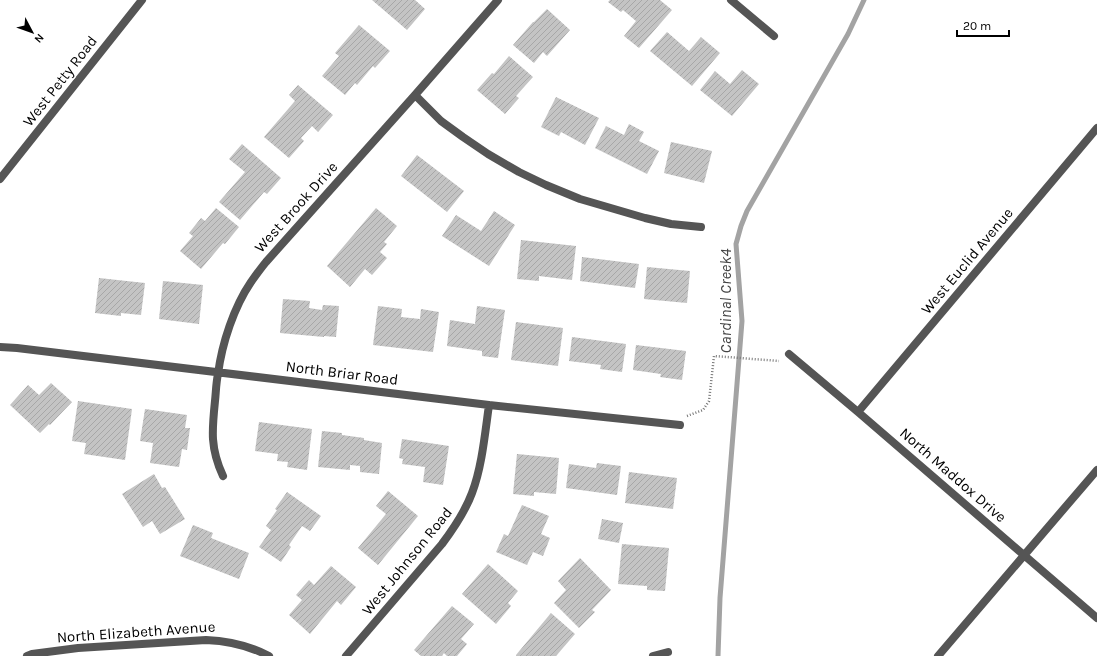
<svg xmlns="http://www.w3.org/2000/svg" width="1097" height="656" viewBox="0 0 1097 656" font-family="Karla,sans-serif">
	<defs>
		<pattern id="building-hatch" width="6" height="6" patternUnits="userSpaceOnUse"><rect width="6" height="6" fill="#c4c4c4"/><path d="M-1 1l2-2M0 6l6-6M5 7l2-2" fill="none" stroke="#a7a7a7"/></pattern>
	</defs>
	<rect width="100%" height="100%" fill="#fff"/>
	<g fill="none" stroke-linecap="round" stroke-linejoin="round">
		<path stroke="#a3a3a3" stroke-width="5" d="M718,656l2,-58 22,-277 -6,-77 5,-18 6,-15 101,-177 16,-34"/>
	</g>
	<path fill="url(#building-hatch)" d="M372,0h43l10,9 -18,21z
		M610,0h50l12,10 -33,38 -15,-12 12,-15 -13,-11 -2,2 -13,-10z
		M547,9l23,21 -23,26 -4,-4 -9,11 -21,-18 20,-23h1z
		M359,25l31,26 -15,17 -2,-2 -16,19 -2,-2 -10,12 -23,-19 17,-20 -4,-3z
		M667,32l22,19 12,-14 19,16 -28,33 -42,-35z
		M509,56l24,21 -17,19 3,2 -14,16 -28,-24 15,-17 2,1z
		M742,70l17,14 -27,32 -32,-26 15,-19 15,13z
		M298,85l35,30 -15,17 -6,-6 -11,12 3,3 -15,17 -25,-21 31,-36 -6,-6z
		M556,97l43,21 -14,27 -24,-13 -2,4 -18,-9z
		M629,124l15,8 -5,9 20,10 -12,23 -52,-26 11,-22 18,9z
		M671,142l41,9 -8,32 -40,-10z
		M242,144l39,34 -14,16 -3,-2 -24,28 -21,-18 26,-30 -16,-13z
		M417,155l47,36 -17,21 -46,-36z
		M216,208l23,19 -14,17 -2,-1 -22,26 -21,-18 13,-15 -4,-3 12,-15 4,3z
		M376,208l21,18 -13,16 3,2 -7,8 7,6 -15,17 -7,-6 -15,18 -23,-21z
		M494,211l21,14 -26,41 -47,-30 14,-21 25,16z
		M521,240l55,6 -4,34 -33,-4v5l-22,-2z
		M582,257l57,7 -4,24 -55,-7z
		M647,267l43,4 -3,32 -43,-4z
		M99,278l46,5 -4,32 -20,-2v3l-26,-3z
		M163,281l40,4 -4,39 -40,-5z
		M283,299l27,2 -1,7 13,2 1,-5 16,1 -3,31 -12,-1v1l-44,-4z
		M378,306l24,3 -1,8 19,2 1,-10 18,3 -6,40 -60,-7z
		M477,306l28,4 -7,48 -16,-2v-5l-35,-5 3,-26 25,4z
		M516,322l47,6 -5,38 -47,-6z
		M572,337l54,7 -4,28 -22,-3 1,-4 -32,-4z
		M636,345l50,6 -4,29 -22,-3 1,-3 -28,-4z
		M51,383l21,19 -22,23 -1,-1 -9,9 -30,-28 18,-20 11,10z
		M78,401l54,8 -7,51 -41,-6 2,-11 -14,-2z
		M145,409l42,6 -2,13h5l-3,22 -5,-1 -3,18 -29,-4 3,-20 -13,-2z
		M259,422l53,7 -5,41 -20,-3 1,-5 -11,-1 1,-7 -23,-3z
		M322,431l20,2v2l22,3v2l18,3 -3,31 -19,-2v-6l-10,-1v5l-32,-3z
		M402,439l47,7 -6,39 -20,-3 2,-15 -23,-3 1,-5 -4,-1z
		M517,454l42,4 -3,36 -22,-2v4l-21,-2z
		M597,463l24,3 -4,29 -51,-7 3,-24 27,4z
		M629,472l48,6 -4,31 -48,-6z
		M154,474l8,14 3,-1 20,32 -25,15 -8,-13 -9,6 -21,-33z
		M388,491l30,25 -40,49 -20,-17 28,-34 -10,-8z
		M287,492l34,24 -11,15 -8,-5 -13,19 2,2 -10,15 -22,-15 12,-17 -5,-4 11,-16 -2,-1z
		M522,505l27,11 -8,18 9,4 -7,18 -10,-4 -6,13 -31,-13 8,-18 4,2z
		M602,519l21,4 -4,20 -21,-4z
		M193,525l20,8 -2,5 38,15 -10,26 -59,-23z
		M622,544l47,4 -4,43 -18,-1v-4l-29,-2z
		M580,558l31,32 -19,20 3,2 -16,16 -25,-25 12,-13 -8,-9z
		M488,564l30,27 -10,12 3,3 -15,18 -34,-30z
		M331,566l25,21 -15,18 -4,-4 -27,33 -21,-19 13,-15 -6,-5 13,-15 5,5z
		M452,606l22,18 -13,15 6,5 -10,12h-10l-3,-3 -2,3h-21l-7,-6z
		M551,613l24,21 -19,22h-40v-1z"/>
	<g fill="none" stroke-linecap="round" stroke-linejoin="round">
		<path stroke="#777" stroke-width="2.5" stroke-dasharray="1 2" stroke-linecap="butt" d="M687,416l16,-6 6,-9 5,-45 65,5"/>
		<path stroke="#555" stroke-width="8" d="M731,0l43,36
			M415,95l26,26 22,16 25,17 31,18 27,13 34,14 65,19 26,6 30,3
			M0,179l142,-179
			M0,347l17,1 472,57 191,20
			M789,354l69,58 239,206
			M858,412l239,-284
			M223,476c-13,-28 -11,-46 -8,-75 1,-9 1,-18 3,-27 4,-31 16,-67 33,-92 5,-7 10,-14 15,-20l149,-167 83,-95
			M27,656l5,-2 46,-6 128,-8c23,1 42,5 63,16
			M346,656l96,-112c12,-16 23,-32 30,-51 10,-26 13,-60 17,-88
			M653,656l15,-4
			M938,656l159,-186"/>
	</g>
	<g text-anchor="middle" stroke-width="3" stroke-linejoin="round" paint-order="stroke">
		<g font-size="15" fill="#000" stroke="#fff">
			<text transform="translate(60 81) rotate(-52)" y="5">West Petty Road</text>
			<text transform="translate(296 207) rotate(-48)" y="5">West Brook Drive</text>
			<text transform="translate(967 261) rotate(-50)" y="5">West Euclid Avenue</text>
			<text transform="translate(342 373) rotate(7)" y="5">North Briar Road</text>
			<text transform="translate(953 475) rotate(41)" y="5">North Maddox Drive</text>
			<text transform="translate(407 561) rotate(-51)" y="5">West Johnson Road</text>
			<text transform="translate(136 632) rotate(-4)" y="5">North Elizabeth Avenue</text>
		</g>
		<g font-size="16" font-style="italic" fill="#444" stroke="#fff">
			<text transform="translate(725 301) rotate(-90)" y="6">Cardinal Creek4</text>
		</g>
	</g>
	<g transform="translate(32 32) rotate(131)" stroke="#ffffff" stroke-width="3" paint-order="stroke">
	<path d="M0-3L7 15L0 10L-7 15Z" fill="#000000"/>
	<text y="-6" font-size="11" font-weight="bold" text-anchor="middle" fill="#000000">N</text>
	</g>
	<path d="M957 30v6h52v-6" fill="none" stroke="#000000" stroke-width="2"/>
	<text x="963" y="30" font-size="12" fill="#000000" stroke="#ffffff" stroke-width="3" paint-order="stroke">20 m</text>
</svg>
